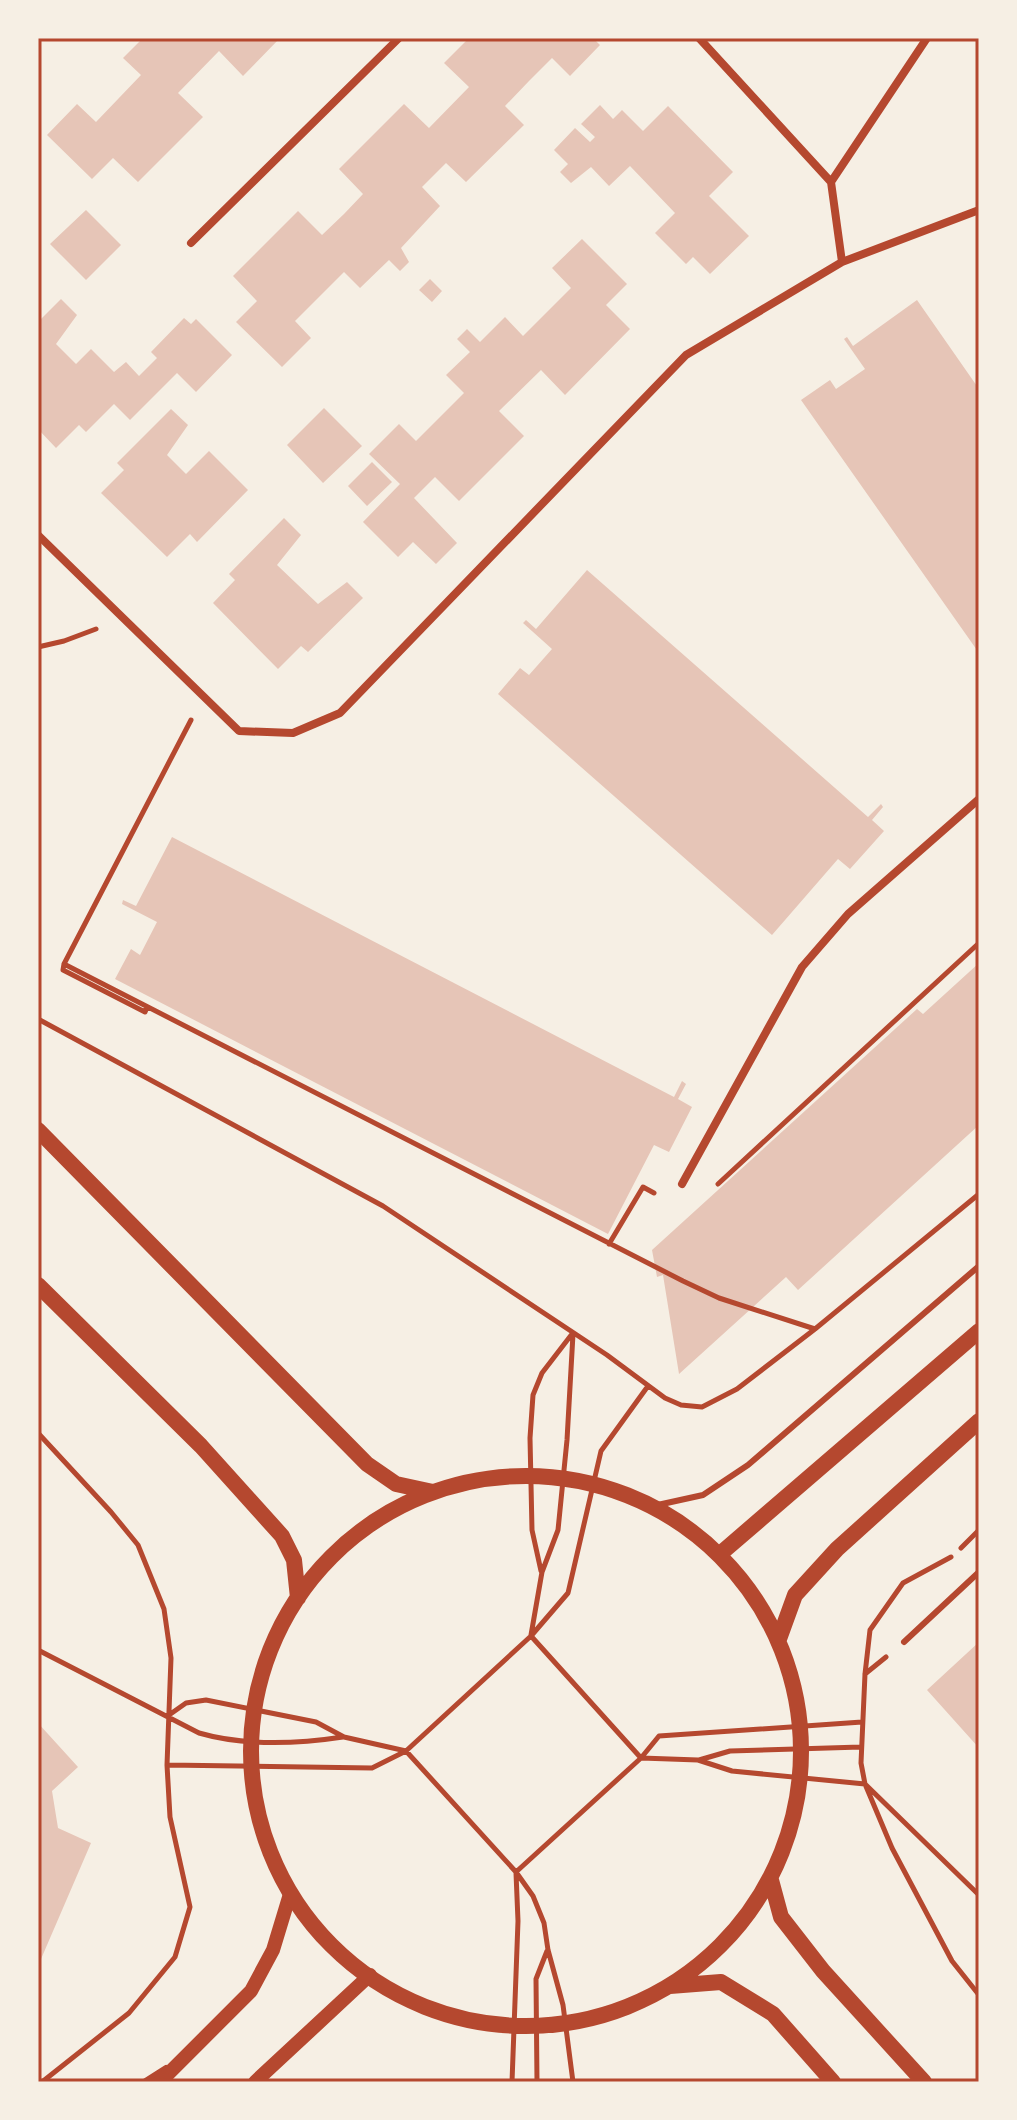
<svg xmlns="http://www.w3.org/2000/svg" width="1017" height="2120" viewBox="0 0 1017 2120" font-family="'Source Sans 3',sans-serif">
	<rect width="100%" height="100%" fill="#f6efe4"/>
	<path fill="#e6c5b7" d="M143,38h137l-37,38 -24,-25 -41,42 25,24 -65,65 -25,-24 -21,21 -45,-44 30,-31 19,18 45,-47 -18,-17z
		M469,38h124l7,7 -30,31 -18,-18 -23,23 -24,25 19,19 -58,57 -20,-19 -24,24 18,19 -39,42 8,14 -9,9 -11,-11 -29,28 -16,-16 -49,49 16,17 -29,29 -46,-45 21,-21 -24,-25 65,-65 24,24 22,-21 19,-20 -24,-25 65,-65 25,24 40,-41 -25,-24z
		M600,105l13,14 9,-9 21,21 25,-25 65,66 -24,24 40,40 -39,38 -17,-17 -7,7 -31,-31 20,-20 -45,-47 -21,20 -18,-19 -20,16 -11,-11 8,-8 -14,-14 21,-22 15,14 5,-5 -14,-13z
		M86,210l35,35 -35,35 -36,-36z
		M582,239l45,45 -21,21 24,24 -65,66 -24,-25 -42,41 25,25 -65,65 -24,-24 -21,21 43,45 -21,21 -23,-22 -15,15 -35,-35 37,-38 -31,-30 30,-30 17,17 48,-48 -18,-18 24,-23 -13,-13 10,-10 13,13 25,-25 18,19 48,-48 -19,-20z
		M430,279l12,12 -10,11 -13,-12z
		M61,299l16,16 -21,29 20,20 15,-15 23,23 12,-10 13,14 18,-18 -6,-6 33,-34 7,6 5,-5 36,36 -36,37 -19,-19 -47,47 -16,-16 -28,28 -7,-7 -23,23 -18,-19v-107z
		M917,300l62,89v264l-178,-253 29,-20 6,9 29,-20 -21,-30 3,-2 6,9z
		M324,408l38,38 -39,37 -36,-38z
		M171,409l17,16 -21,30 19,19 23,-23 39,39 -51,52 -7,-8 -23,23 -66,-64 23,-23 -7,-7z
		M372,462l20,20 -25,24 -19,-20z
		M284,518l17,17 -24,30 41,39 29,-22 16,16 -55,54 -7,-6 -23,23 -65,-66 22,-23 -6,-6z
		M587,570l281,247 13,-13 2,3 -11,13 12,11 -34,38 -12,-10 -66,76 -274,-241 22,-26 9,7 23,-26 -29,-26 3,-3 10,9z
		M172,837l502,260 8,-16 4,3 -8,15 14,8 -23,45 -15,-7 -46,89 -493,-255 16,-30 9,6 17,-33 -35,-18 1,-4 13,6z
		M979,963v162l-181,165 -12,-13 -107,97 -16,-99 -6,2 -5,-27 265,-241 6,5z
		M979,1642v106l-52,-58z
		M38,1723l40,44 -26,24 6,37 33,15 -53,123z"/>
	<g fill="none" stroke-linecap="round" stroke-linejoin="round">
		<path stroke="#b5482f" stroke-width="5" d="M38,647l26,-6 32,-12
			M64,964l619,317 36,17 96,31
			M64,964l127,-244
			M64,964l-1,6 82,42 2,-5
			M38,1019l345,187 224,149 58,43 16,7 21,2 35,-18 78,-60 164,-135
			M718,1184l261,-241
			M609,1244l34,-57 11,6
			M38,1433l73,79 27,33 26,64 7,49 -4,107 3,52 20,90 -15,50 -46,56 -87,69
			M961,1548l18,-18
			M951,1557l-48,26 -33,47 -5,44 -4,89 4,21 27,64 60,113 27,34
			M541,1571l-9,-41 -2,-92 3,-43 9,-22 30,-39
			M531,1635l11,-63 16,-42 9,-90 6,-106
			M531,1636l110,122 57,2 34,11 133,13 114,111
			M38,1650l161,83c45,13 98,11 144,4
			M865,1674l21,-17
			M169,1715l17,-12 20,-3 110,22 28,15 62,14 110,121 17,24 11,27 4,27 15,55 10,77
			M699,1760l31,-9 131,-4
			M167,1765l205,3 34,-17 125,-115 37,-43 33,-142 47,-65
			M516,1872l125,-114 18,-22 203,-14
			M512,2082l6,-161 -2,-48
			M537,2082l-1,-103 11,-28"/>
		<path stroke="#b5482f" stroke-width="6" d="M653,1506l50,-11 45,-30 231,-199
			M904,1642l75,-70
			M144,2082l22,-14"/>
		<path stroke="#b5482f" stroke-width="8" d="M699,38l132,144
			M191,243l208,-205
			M842,262l137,-52
			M38,535l201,196 54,2 47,-20 346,-358 156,-93 -11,-80 96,-144
			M682,1184l120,-217 46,-53 131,-115"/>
		<path stroke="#b5482f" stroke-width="14" d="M160,2082l91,-91 22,-41 17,-56
			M255,2082l115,-107"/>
		<path stroke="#b5482f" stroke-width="16" d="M38,1130l329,334 29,20 37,8
			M38,1285l163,161 81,90 12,24 4,38
			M251 1751a275 275 0 1 1 550 0a275 275 0 1 1-550 0Z
			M720,1554l259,-223
			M779,1639l16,-44 42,-46 142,-128
			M771,1880l10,37 42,54 101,111
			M670,1986l51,-4 52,32 60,68"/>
	</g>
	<rect width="1017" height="2120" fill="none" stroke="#f6efe4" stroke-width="80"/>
	<rect x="40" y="40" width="937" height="2040" fill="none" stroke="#b5482f" stroke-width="3"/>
</svg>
